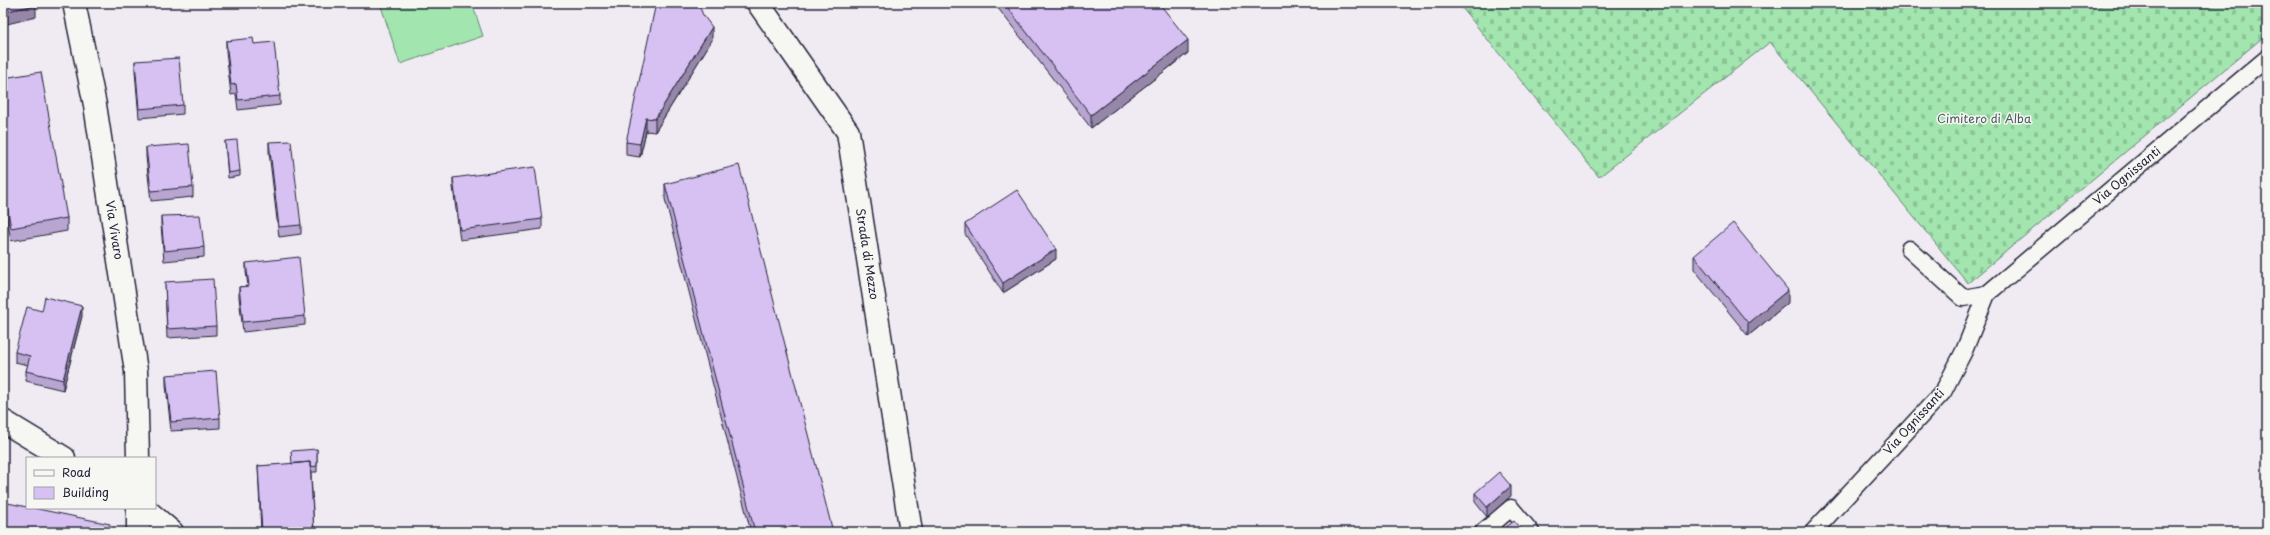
<svg xmlns="http://www.w3.org/2000/svg" width="2270" height="535" viewBox="0 0 2270 535" font-family="'Playpen Sans',sans-serif">
	<defs>
		<pattern id="cemetery-stones" width="16" height="16" patternUnits="userSpaceOnUse"><rect width="16" height="16" fill="#a2e5af"/><path d="M2 7V4a2 2 0 0 1 4 0v3zM10 15v-3a2 2 0 0 1 4 0v3z" fill="#8bc497"/></pattern>
	</defs>
	<rect width="100%" height="100%" fill="#f0ebf2"/>
	<filter id="ink" filterUnits="userSpaceOnUse"><feTurbulence type="fractalNoise" baseFrequency=".025" numOctaves="2"/><feDisplacementMap in="SourceGraphic" scale="8" xChannelSelector="R" yChannelSelector="G"/><feConvolveMatrix kernelMatrix="1 2 1 2 8 2 1 2 1" color-interpolation-filters="sRGB"/></filter>
	<g filter="url(#ink)">
		<path fill="url(#cemetery-stones)" stroke="#628475" d="M1458,3h809v31l-299,249 -198,-241 -171,135z"/>
		<path fill="#a2e5af" stroke="#628475" d="M380,3h92l11,33 -83,28z"/>
		<g fill="none" stroke-linecap="round" stroke-linejoin="round">
			<defs>
				<path id="service" d="M1909,249l54,49 24,-4 280,-236
					M1483,532l28,-24 20,24
					M1813,532l130,-140 21,-41 23,-57"/>
				<path id="minor" d="M74,3l21,102 41,266 2,87
					M758,3l90,129 63,400
					M3,421l61,37
					M144,508l28,24
					M138,532v-24"/>
			</defs>
			<use href="#service" stroke="#22223b" stroke-width="19"/>
			<use href="#minor" stroke="#22223b" stroke-width="25"/>
			<use href="#service" stroke="#f6f6f2" stroke-width="16"/>
			<use href="#minor" stroke="#f6f6f2" stroke-width="22"/>
		</g>
		<path fill="#b8a6d0" stroke="#22223b" d="M994,3h165l29,50 -97,75z
			M712,40l-57,92 -9,-1 -6,26 -14,-2v-13z
			M226,41l28,3 26,52v9l-42,5 -2,-16 -5,1 -5,-44z
			M135,61l48,44v9l-44,4 -4,-47z
			M3,78l64,140v13l-56,10 -8,-44z
			M225,141l15,30v5l-12,2z
			M269,142l32,83v9l-22,3 -10,-85z
			M146,147l47,40v10l-42,4 -5,-44z
			M453,178l89,41v10l-82,11 -7,-53z
			M665,184l168,348h-82l-86,-333z
			M161,216l43,31v10l-40,4 -3,-36z
			M965,224l91,35 -53,34 -38,-59z
			M1694,256l94,47 -40,33 -54,-67z
			M246,263l59,53v9l-62,7 -4,-35v-10l9,-1 -2,-14z
			M165,282l51,44v9l-49,3z
			M42,311l40,5 -19,74 -37,-9v-10l2,-6 -13,-3v-10z
			M166,375l54,43v10l-49,3 -5,-46z
			M317,449v23h-6l3,60h-53l-3,-66 34,-2z
			M1475,493l36,3 -24,21 -12,-15z"/>
		<path fill="#9687a9" stroke="#22223b" d="M36,5v12l-33,8v-13z
			M712,27v13l-57,92v-13z
			M1188,40v13l-97,75v-13z
			M646,118v13l-6,26v-13z
			M1056,249v10l-53,34v-10z
			M1788,290v13l-40,33v-13z
			M82,306v10l-19,74v-10z
			M1511,486v10l-24,21v-10z"/>
		<path fill="#d6c1f2" stroke="#22223b" d="M3,3h32l1,2 -33,7z
			M656,3h42l5,12 9,12 -57,92 -9,-1 -6,26 -14,-2z
			M1004,3h155l29,37 -97,75z
			M253,38l1,6 20,-2 6,54 -42,4 -2,-16 -5,1 -5,-44z
			M179,58l4,47 -44,4 -4,-48z
			M41,72l26,146 -56,10 -8,-44v-106z
			M237,140l3,31 -12,2 -3,-32z
			M291,141l10,84 -22,2 -10,-85z
			M189,144l4,43 -42,4 -5,-44z
			M739,165l94,367h-78l-90,-348z
			M535,167l7,52 -82,11 -7,-52z
			M1017,190l39,59 -53,34 -38,-59z
			M200,215l4,32 -40,4 -3,-35z
			M1733,223l55,67 -40,33 -54,-67z
			M299,257l6,59 -62,6 -4,-35 10,-1 -3,-23z
			M213,279l3,47 -49,3 -2,-47z
			M45,297l37,9 -19,74 -37,-9 4,-15 -15,-4 12,-45 15,4z
			M216,371l4,47 -49,4 -5,-47z
			M317,449v17l-7,1v-5l-18,2 -1,-13z
			M310,462l4,70h-52l-4,-66z
			M1499,472l12,14 -24,21 -12,-14z
			M3,502l24,5v1h6l77,16 -1,8h-106z
			M1514,521l9,11h-23z"/>
	</g>
	<g text-anchor="middle" stroke-width="3" stroke-linejoin="round" paint-order="stroke">
		<g font-size="12" fill="#485c5e" stroke="#f6f6f2">
			<text x="1984" y="123">Cimitero di Alba</text>
		</g>
		<g font-size="12" fill="#22223b" stroke="#f6f6f2">
			<text transform="translate(2127 176) rotate(-40)" y="4">Via Ognissanti</text>
			<text transform="translate(114 230) rotate(81)" y="4">Via Vivaro</text>
			<text transform="translate(867 254) rotate(81)" y="4">Strada di Mezzo</text>
			<text transform="translate(1914 422) rotate(-48)" y="4">Via Ognissanti</text>
		</g>
	</g>
	<rect width="2270" height="535" fill="none" stroke="#f6f6f2" stroke-width="16"/>
	<rect x="8" y="8" width="2254" height="519" fill="none" stroke="#22223b" stroke-width="1.5" filter="url(#ink)"/>
	<rect x="26" y="457" width="130" height="52" fill="#f6f6f2" stroke="#a1a1a9"/>
	<rect x="34" y="470" width="20" height="6" fill="#f6f6f2" stroke="#a1a1a9"/>
	<text x="62" y="477" font-size="12" fill="#22223b">Road</text>
	<rect x="34" y="487" width="20" height="12" fill="#d6c1f2" stroke="#a1a1a9"/>
	<text x="62" y="497" font-size="12" fill="#22223b">Building</text>
</svg>
